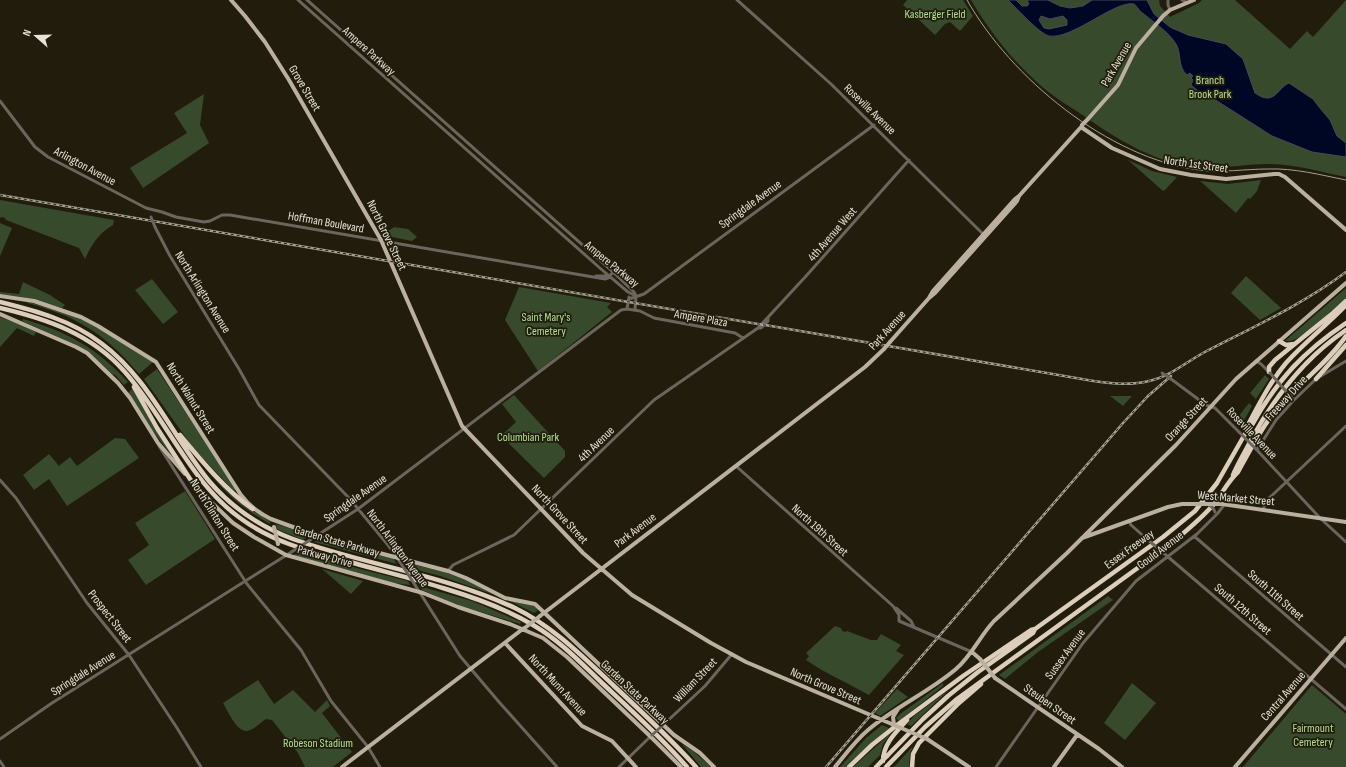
<svg xmlns="http://www.w3.org/2000/svg" width="1346" height="767" viewBox="0 0 1346 767" font-family="'Sofia Sans Condensed',sans-serif">
	<rect width="100%" height="100%" fill="#211c0b"/>
	<path fill="#384a2c" d="M907,0h56l10,16 -13,15 -10,-9 -5,2 -10,11 -32,-30z
		M971,0h188l1,6 10,11 29,-14 3,-3h33l55,49 17,-18 6,6 33,-37v177c-26,-5 -51,-13 -78,-13 -25,0 -49,6 -75,3 -40,-6 -77,-28 -109,-51 -13,-9 -26,-16 -38,-26 -30,-25 -55,-56 -75,-90z
		M204,94l-4,31 9,18 -66,45 -13,-20 57,-35 -13,-20z
		M1128,160l24,11 25,6 -12,13 -2,1z
		M1261,180l-4,11 -7,8 -2,-1 -12,15 -36,-32 28,3z
		M0,200l114,20 -1,5c-14,8 -21,19 -28,34l-6,-11 -73,-28 -1,-2 -3,-1 -2,1z
		M0,223l12,5 -12,28z
		M394,227l14,2 9,8 -5,4 -30,-6z
		M1246,276l35,32 -21,12 -29,-27z
		M152,279l26,33 -15,12 -28,-34z
		M23,282l27,13 15,10 -3,3 -40,-11 -22,-3v-2l19,2z
		M519,287l92,16 -4,4 5,5 -74,59 -33,-51z
		M1346,288v10c-12,10 -41,39 -55,43 -2,1 -3,0 -6,0z
		M26,301l56,18 18,10 53,33 -14,12c-22,-26 -41,-43 -73,-58 -12,-5 -25,-9 -38,-13z
		M0,317l14,5 22,10 -2,4 -17,-8 -17,19z
		M23,319c45,13 74,29 105,63l-4,3 -9,-10 -3,-1 -19,-18 -15,-10 -56,-25z
		M157,369l79,120 -2,2 -40,-42 -50,-70z
		M1265,375l4,4 -13,20 -6,-6z
		M133,388l19,36 26,40 -26,-34 -24,-37z
		M514,395l51,56v6l-21,21 -43,-42 15,-14 -14,-18z
		M1110,396h22l-9,10z
		M1249,403l3,3 -11,20 -6,-5z
		M115,438l10,1 14,19 -72,48 -18,-27 -15,11 -11,-15 26,-21 10,12 11,-9 7,9z
		M196,456l57,55 17,10v3c-34,-19 -50,-37 -74,-68z
		M185,491l30,48 -69,46 -18,-25 21,-15 -14,-22z
		M276,524l32,10 1,2 -6,4 -26,-11z
		M317,540l13,3h4l59,15 4,6 -83,-22z
		M1141,540l4,2 -19,15 -7,-6c7,-5 14,-7 22,-11z
		M300,551l60,18 48,12 2,4 -16,-2 -48,-12 -52,-16z
		M406,563l36,8 23,8 27,15 -52,-18 -34,-9z
		M322,569l41,12 -12,13z
		M419,586l53,15 49,21 -1,2 -68,-21 -30,-13z
		M1108,596l5,4 -75,52 -33,27 -6,-4z
		M510,601l24,4 4,5 -4,3z
		M835,626l6,2 1,3 3,1 2,-1 24,9h6l4,-6 20,11 -5,6 8,4 -35,40c-21,-12 -43,-21 -63,-35l3,-4 -3,-3z
		M258,680l16,24 19,-14 22,22 12,-12 3,6 -8,7 30,39 -19,15h-28l-7,-14 -26,-33 -6,-1c-5,3 -10,9 -16,11 -12,6 -22,-19 -27,-27z
		M943,683v3l-44,35 -3,-3 4,-4z
		M1132,683l24,20 -31,37 -21,-17z
		M1312,685l34,29v53h-103z
		M897,689l11,8 -28,19 -5,-3z
		M949,690l-38,36 -4,-2 7,-8z
		M882,725l7,3 -44,39h-5l26,-29z
		M892,732l-9,12 -3,11 -12,12h-15z
		M682,744l11,7 18,16h-10z
		M913,746l-3,8 -1,13h-15z"/>
	<path fill="#000724" stroke="#45495a" fill-rule="evenodd" d="M1008,0h8l6,6h5l2,-2 -2,-4h21l12,6 10,2 13,-2 9,-6h55l7,14 16,13 18,8 38,9 17,15 12,34c20,14 22,-5 34,-10l24,16 6,8 11,13 7,16 9,7v14l-34,-5 -40,-16 -58,-37 1,-3 -3,-3 -2,2 -4,-1 -3,1 -12,-10 2,-5 -2,-2 2,-2 -3,-3 -3,2c-10,-9 -5,-21 -11,-31 -8,-13 -24,-23 -36,-33 -2,-2 -3,-5 -6,-7 -19,-4 -62,36 -85,32 -9,-2 -33,-28 -41,-36zM1041,16l9,3 13,-3 4,4v5l-18,4 -5,-1 -5,-8z"/>
	<g fill="none" stroke-linecap="round" stroke-linejoin="round">
		<path stroke="#6b655e" stroke-width="3" d="M298,0l303,269 27,23 8,4
			M307,0l306,272 21,20 2,4
			M737,0l94,84 154,152
			M1168,0v5l2,5
			M1182,0l4,2
			M0,101l35,46 13,10 98,51 16,4 14,5 28,5 6,-1 12,-6h8l375,64 3,-1 5,-6
			M155,227l15,29 69,113 20,36 90,93 39,47 14,20
			M596,276h12
			M629,299l15,-5 230,-169
			M627,309l2,-12
			M635,310l1,-14
			M758,328l49,-53 102,-115
			M1256,361l5,3 9,9
			M1171,379l35,26 9,3 24,24
			M159,446l88,138 54,66 30,51 37,46 12,20
			M1256,449l64,69 26,24
			M1257,450l19,-30 18,-20 22,-21 30,-18
			M736,466l157,140 6,9v6l73,31
			M0,480l16,18 71,105 42,52 48,73 24,39
			M1263,510l3,-9 80,-75
			M1129,521l2,4 17,15
			M1194,536l152,131
			M310,540l48,-31 263,-199 6,-1 13,2 14,7 81,15 8,5
			M1167,556l179,153
			M448,571l5,-6 61,-30 140,-135 104,-72h3l7,-7v-3
			M415,585l45,71 39,46 58,65
			M896,608l15,13 3,6
			M662,726l43,-40 27,-32
			M0,739l52,-36 241,-152
			M0,761l4,6
			M619,767l33,-32
			M996,767l87,-124 53,-62 61,-47 21,-21 6,-8"/>
		<path stroke="#bbb0a0" stroke-width="4" d="M231,0l14,16 20,26 24,38 92,160 81,186 121,127 49,42 79,48 35,19 148,63 -1,-8 5,-8
			M1088,119l30,-34 18,-37 27,-32 7,-6 24,-10
			M1081,127l31,21 48,21 31,6 35,4 48,-5h5l6,3 61,53
			M0,296l34,5 47,16 17,9 58,36 85,133c8,11 18,18 30,24l55,20 122,32 18,7 39,20 30,6 139,131 26,18 14,14
			M929,298l4,-7 82,-92 4,-3 63,-70
			M0,314l76,33 11,6 31,30 12,15 28,45 27,31
			M890,342l39,-44 6,-5 82,-92 2,-5
			M191,480l21,23 21,20 21,14 32,18 137,38 35,14 52,17 33,14 24,19 84,80 30,30
			M1222,504l124,18
			M1082,538l86,-31 14,-3h10
			M540,616l325,-249 19,-18
			M505,643l77,83 30,15 24,26
			M972,652l8,7
			M995,678l104,71 23,18
			M927,739l42,28
			M342,767l182,-139
			M835,767c10,-12 20,-26 33,-37 27,-23 61,-38 88,-61 16,-14 24,-33 38,-48l73,-68 109,-108 60,-66 110,-96
			M1054,767l23,-32
			M1235,767l111,-129"/>
		<path stroke="#dccebb" stroke-width="4.5" d="M0,302c36,9 71,18 101,41 48,35 71,93 108,138 23,27 52,46 84,58 73,26 152,36 222,69 39,19 68,49 99,78 28,26 56,52 82,81
			M0,308c47,11 91,26 124,63 19,21 34,46 50,70 19,29 38,57 66,77 31,23 67,33 103,42 34,10 69,18 103,29 30,9 60,20 87,36 26,15 47,37 69,58 29,27 59,54 85,84
			M1279,341l7,4 8,-1
			M1269,372v-5l6,-7 58,-47 13,-12
			M1316,379l30,-34
			M134,387l23,41 35,54
			M1249,427l3,-2c25,-45 52,-74 94,-102
			M180,435c19,23 48,58 73,74
			M1233,475c5,-12 12,-23 18,-35 24,-44 53,-82 95,-110
			M887,756l36,-37 25,-23 30,-24 55,-39 2,-4 128,-92 32,-26 22,-28 32,-56v-4c11,-21 22,-42 37,-60 19,-21 41,-38 60,-58
			M883,761c0,-17 13,-29 24,-41
			M849,767l23,-22 25,-20 66,-49 68,-46 4,-1
			M876,767l5,-5
			M886,767l39,-40 32,-28 211,-153c16,-13 32,-26 46,-42 8,-10 14,-23 24,-32 13,-24 26,-49 44,-69 21,-23 46,-41 64,-67
			M912,767l1,-13 6,-11 40,-40 22,-19"/>
		<path stroke="#a4a093" stroke-width="1" d="M967,0c44,78 141,158 232,170 23,3 46,-1 69,-1 26,-1 53,6 78,11"/>
		<defs>
			<path id="rail" d="M0,195l1076,183c25,4 49,9 73,3 20,-4 36,-18 54,-28 48,-25 99,-48 143,-81
				M826,767l297,-344 25,-27 23,-20"/>
		</defs>
		<use href="#rail" stroke="#a4a093" stroke-width="2.5"/>
		<use href="#rail" stroke="#211c0b" stroke-width="1" stroke-dasharray="3" stroke-linecap="butt"/>
		<path stroke="#6b655e" stroke-width="3" d="M151,217l4,10
			M1162,373l9,6
			M1270,373l22,25
			M1239,432l17,17
			M1208,504l5,4 2,4
			M1148,540l18,15
			M293,551l17,-11
			M402,565l13,20
			M652,735l10,-9"/>
		<path stroke="#bbb0a0" stroke-width="4" d="M1082,125l6,-6
			M884,349l6,-7
			M1192,504h30
			M274,527l4,17
			M526,627l14,-11
			M980,659l15,19
			M894,725l33,14"/>
		<path stroke="#dccebb" stroke-width="4.5" d="M881,762l6,-6"/>
	</g>
	<g text-anchor="middle" stroke-width="3.5" stroke-linejoin="round" paint-order="stroke">
		<g font-size="12" fill="#b0e092" stroke="#211c0b">
			<text x="935" y="18">Kasberger Field</text>
			<text x="1210" y="84">Branch<tspan x="1210" dy="14">Brook Park</tspan></text>
			<text x="546" y="321">Saint Mary's<tspan x="546" dy="14">Cemetery</tspan></text>
			<text x="528" y="441">Columbian Park</text>
			<text x="1313" y="732">Fairmount<tspan x="1313" dy="14">Cemetery</tspan></text>
			<text x="318" y="747">Robeson Stadium</text>
		</g>
		<g font-size="12" fill="#e7e3d8" stroke="#211c0b">
			<text transform="translate(369 51) rotate(42)" y="4">Ampere Parkway</text>
			<text transform="translate(1116 64) rotate(-60)" y="4">Park Avenue</text>
			<text transform="translate(305 88) rotate(59)" y="4">Grove Street</text>
			<text transform="translate(870 109) rotate(44)" y="4">Roseville Avenue</text>
			<text transform="translate(1196 164) rotate(8)" y="4">North 1st Street</text>
			<text transform="translate(85 166) rotate(28)" y="4">Arlington Avenue</text>
			<text transform="translate(750 204) rotate(-36)" y="4">Springdale Avenue</text>
			<text transform="translate(326 222) rotate(10)" y="4">Hoffman Boulevard</text>
			<text transform="translate(832 234) rotate(-49)" y="4">4th Avenue West</text>
			<text transform="translate(387 235) rotate(64)" y="4">North Grove Street</text>
			<text transform="translate(612 264) rotate(39)" y="4">Ampere Parkway</text>
			<text transform="translate(203 292) rotate(58)" y="4">North Arlington Avenue</text>
			<text transform="translate(701 318) rotate(10)" y="4">Ampere Plaza</text>
			<text transform="translate(887 330) rotate(-48)" y="4">Park Avenue</text>
			<text transform="translate(191 398) rotate(58)" y="4">North Walnut Street</text>
			<text transform="translate(1286 398) rotate(-48)" y="4">Freeway Drive</text>
			<text transform="translate(1186 419) rotate(-47)" y="4">Orange Street</text>
			<text transform="translate(1252 433) rotate(46)" y="4">Roseville Avenue</text>
			<text transform="translate(596 444) rotate(-44)" y="4">4th Avenue</text>
			<text transform="translate(355 498) rotate(-35)" y="4">Springdale Avenue</text>
			<text transform="translate(1236 498) rotate(5)" y="4">West Market Street</text>
			<text transform="translate(560 514) rotate(47)" y="4">North Grove Street</text>
			<text transform="translate(215 515) rotate(58)" y="4">North Clinton Street</text>
			<text transform="translate(635 530) rotate(-37)" y="4">Park Avenue</text>
			<text transform="translate(820 530) rotate(42)" y="4">North 19th Street</text>
			<text transform="translate(337 541) rotate(16)" y="4">Garden State Parkway</text>
			<text transform="translate(398 548) rotate(53)" y="4">North Arlington Avenue</text>
			<text transform="translate(1129 549) rotate(-36)" y="4">Essex Freeway</text>
			<text transform="translate(1160 550) rotate(-37)" y="4">Gould Avenue</text>
			<text transform="translate(325 556) rotate(15)" y="4">Parkway Drive</text>
			<text transform="translate(1276 595) rotate(41)" y="4">South 11th Street</text>
			<text transform="translate(1243 609) rotate(41)" y="4">South 12th Street</text>
			<text transform="translate(110 616) rotate(52)" y="4">Prospect Street</text>
			<text transform="translate(1065 654) rotate(-54)" y="4">Sussex Avenue</text>
			<text transform="translate(83 673) rotate(-32)" y="4">Springdale Avenue</text>
			<text transform="translate(695 680) rotate(-46)" y="4">William Street</text>
			<text transform="translate(558 685) rotate(47)" y="4">North Munn Avenue</text>
			<text transform="translate(826 686) rotate(23)" y="4">North Grove Street</text>
			<text transform="translate(635 692) rotate(43)" y="4">Garden State Parkway</text>
			<text transform="translate(1283 696) rotate(-49)" y="4">Central Avenue</text>
			<text transform="translate(1050 704) rotate(35)" y="4">Steuben Street</text>
		</g>
	</g>
	<g transform="translate(36 36) rotate(290)" stroke="#211c0b" stroke-width="3" paint-order="stroke">
	<path d="M0-3L7 15L0 10L-7 15Z" fill="#e7e3d8"/>
	<text y="-6" font-size="11" font-weight="bold" text-anchor="middle" fill="#e7e3d8">N</text>
	</g>
</svg>
